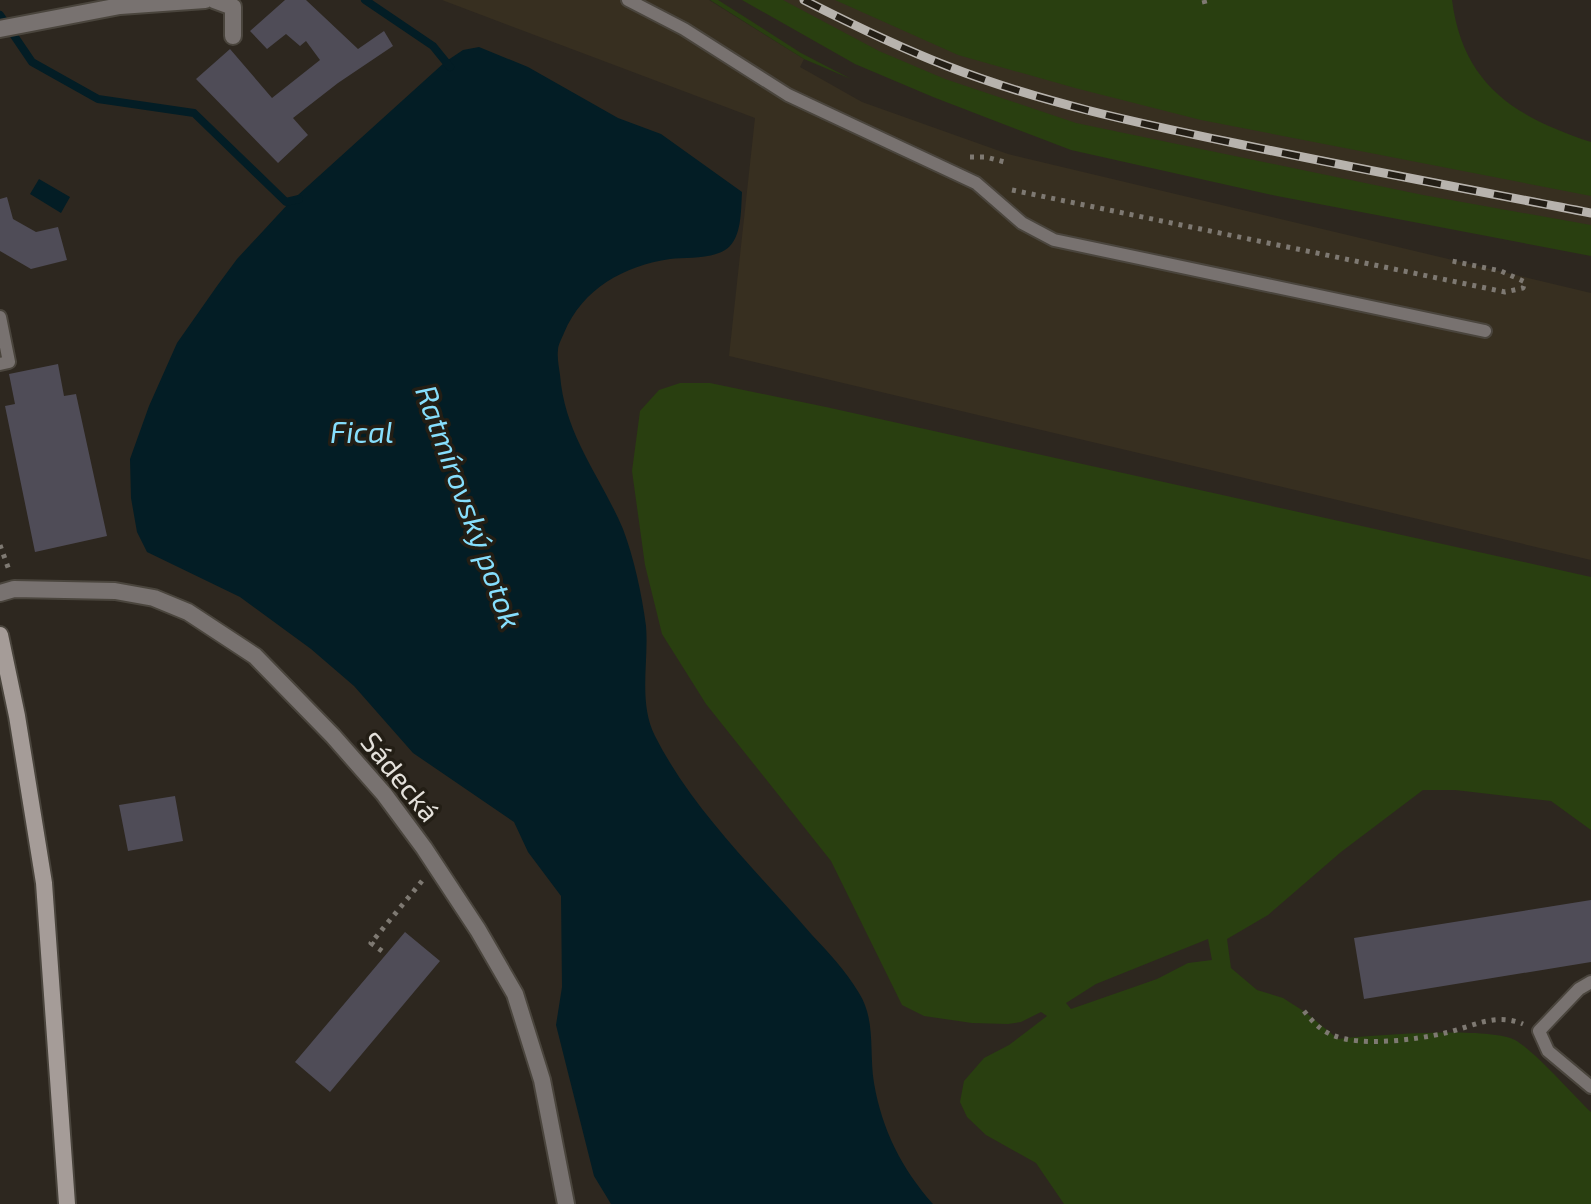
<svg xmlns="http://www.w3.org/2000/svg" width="1591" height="1204" viewBox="0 0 1591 1204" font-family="'Exo 2',sans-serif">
	<rect width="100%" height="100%" fill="#2d271f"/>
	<path fill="#372f20" d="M442,0h267l95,59 -4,8 62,35 146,52 583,139v267l-862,-204 26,-238z
		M760,0h94l737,190v46l-572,-121z"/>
	<path fill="#293f10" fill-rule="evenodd" d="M710,0h8l83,53 50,26 -47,-20z
		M742,0h41l96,51 66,28 131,44 347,72 168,30v31l-314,-60 -206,-46 -138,-53 -78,-33z
		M835,0h617c11,85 63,117 139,142v54l-390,-76 -126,-32 -117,-33z
		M680,383h30l116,24 765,170v253l-40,-29 -96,-11h-32l-82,62 -73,63 -41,24 4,29 26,22 26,8 22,14 33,27c33,-4 151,-13 177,1 21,12 57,54 76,72v92h-527l-28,-41 -50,-28 -19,-18 -7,-15 4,-21 20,-23 25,-13 38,-29 -6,-4 -20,10 -13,2 -36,-1 -48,-7 -22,-11 -71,-144 -125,-157 -44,-70 -17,-69 -13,-94 8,-60 19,-21zM1208,939l4,21 -24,3 -31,16 -86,30 -5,-6 30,-19z"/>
	<path fill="#031d25" d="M479,47l49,20 90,51 43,16 81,58c-1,15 0,42 -12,54 -14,14 -42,11 -60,13 -46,7 -87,29 -106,74 -2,5 -6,12 -6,17 -1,8 1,17 2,25 5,61 40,100 63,154 11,29 19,66 23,97 3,36 -8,76 9,110 38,75 103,136 157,199 17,18 34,36 47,58 17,27 10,59 15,90 8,47 28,86 59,121h-322l-17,-28 -38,-151 6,-38 -1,-91 -33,-44 -14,-30 -101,-69 -59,-67 -43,-37 -71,-52 -93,-45 -10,-20 -6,-34 -1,-39 19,-53 28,-63 40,-57 20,-27 51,-55 157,-142 18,-12z
		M39,179l31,18 -9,16 -31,-19z"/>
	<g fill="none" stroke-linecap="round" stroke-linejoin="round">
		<path stroke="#031d25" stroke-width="8" d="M365,0l68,46 17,21
			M0,15l32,47 66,37 96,14 92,89 13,-3"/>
	</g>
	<path fill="#4f4c57" d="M285,0h21l52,49 26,-18 9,15 -55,37 -45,35 15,17 -30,28 -82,-84 34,-30 42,49 48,-38 -14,-19 -6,5 -14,-12 -19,15 -17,-18z
		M7,197l6,22 23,13 22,-5 9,33 -36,9 -31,-18v-52z
		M58,364l6,32 12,-2 31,142 -72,16 -30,-146 10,-2 -6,-30z
		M175,796l8,45 -55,10 -9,-46z
		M1591,900v62l-227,37 -10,-61z
		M405,932l35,29 -110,131 -35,-30z"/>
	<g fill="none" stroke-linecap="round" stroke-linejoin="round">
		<defs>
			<path id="lane" d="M628,0l56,29 104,66 188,88 46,40 32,17 431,91
				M0,317l9,45 -9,2
				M1591,982l-12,7 -40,42 9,20 43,36"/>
			<path id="street" d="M214,0l19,7v29
				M0,29l120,-23 85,-6
				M0,593l14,-4 101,2 39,7 34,14 67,44 78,80 51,58 40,54 54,82 37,64 27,86 24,124"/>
			<path id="secondary" d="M0,635l17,81 27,167 23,321"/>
		</defs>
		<use href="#lane" stroke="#4a453d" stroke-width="16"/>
		<use href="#street" stroke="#4a453d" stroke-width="20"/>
		<use href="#secondary" stroke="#4a453d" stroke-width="20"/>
		<path stroke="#7e7972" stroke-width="5" stroke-dasharray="4 6" stroke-linecap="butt" d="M1204,0l2,8
			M970,157h16l22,6
			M1012,190l493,102 18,-4 2,-6 -24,-11 -54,-11
			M0,545l9,25
			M382,951l-11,-8 51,-62
			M1304,1011c8,10 16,19 28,24 28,12 83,5 113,-2 27,-6 50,-21 78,-9"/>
		<use href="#lane" stroke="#787270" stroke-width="12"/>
		<use href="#street" stroke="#787270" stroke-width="16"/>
		<use href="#secondary" stroke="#a59c98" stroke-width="16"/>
		<defs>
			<path id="rail" d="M804,0c47,24 94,47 143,66 92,36 190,57 287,77 119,25 238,47 357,70"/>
		</defs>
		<use href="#rail" stroke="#b7b3ad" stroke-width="9"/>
		<use href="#rail" stroke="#231e15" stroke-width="6" stroke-dasharray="18" stroke-linecap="butt"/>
	</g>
	<g text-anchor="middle" stroke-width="7" stroke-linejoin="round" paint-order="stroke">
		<g font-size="28" fill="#e4e1db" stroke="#231e15">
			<text transform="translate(400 777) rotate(51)" y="10">Sádecká</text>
		</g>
		<g font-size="30" font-style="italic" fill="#86defc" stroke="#231e15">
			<text x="362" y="443">Fical</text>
			<text transform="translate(468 507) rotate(70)" y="10">Ratmírovský potok</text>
		</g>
	</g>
</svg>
